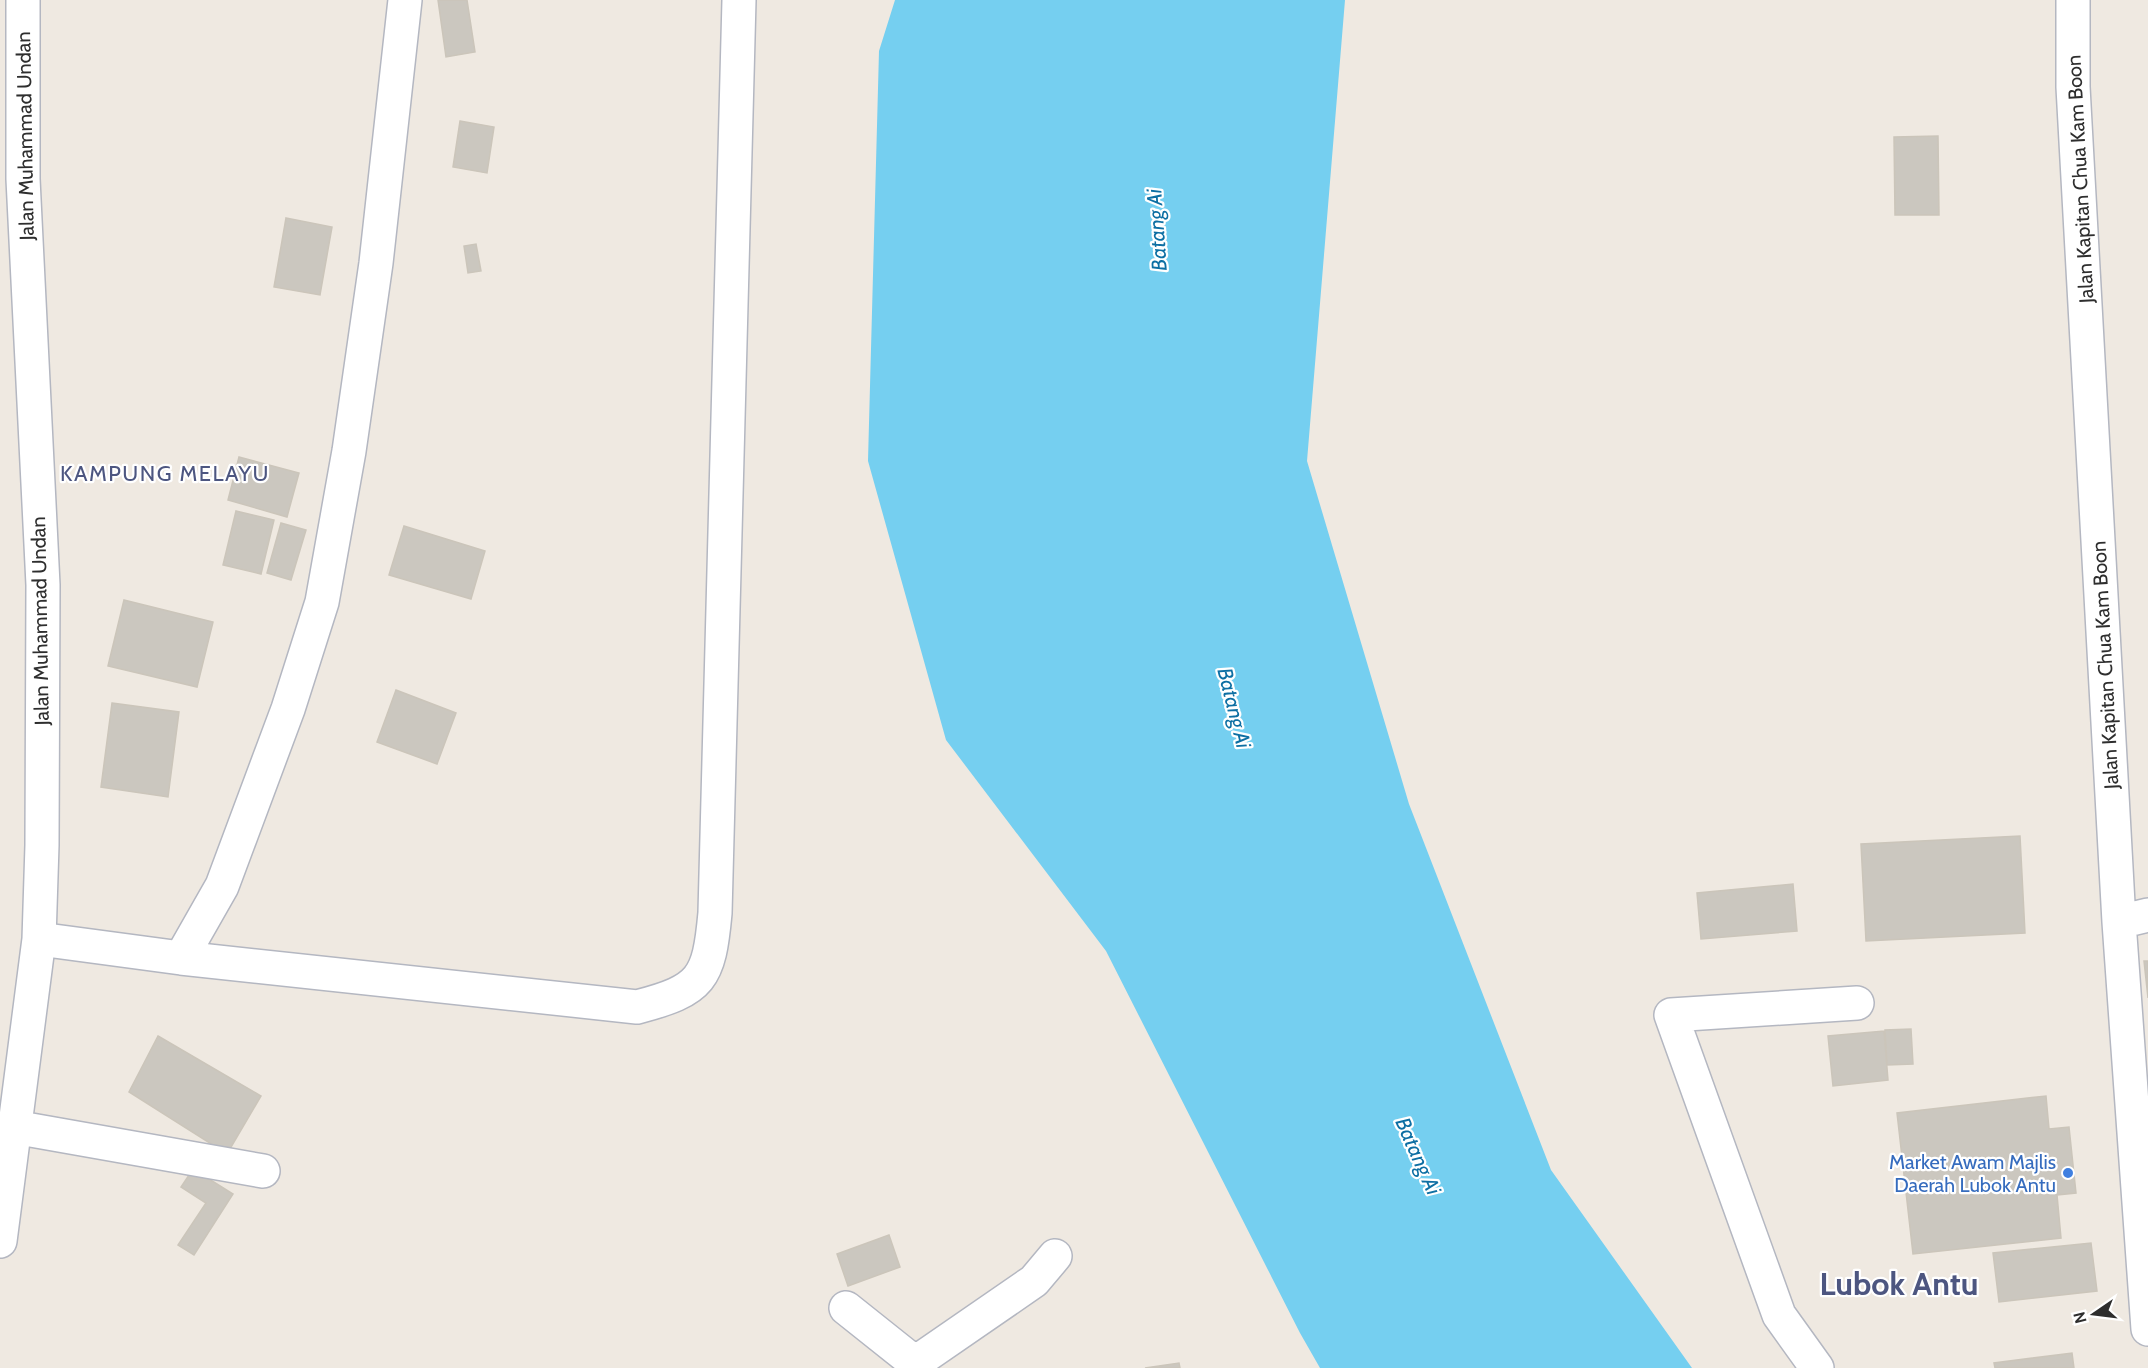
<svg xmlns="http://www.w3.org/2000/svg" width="2148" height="1368" viewBox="0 0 2148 1368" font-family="Cabin,sans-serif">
	<rect width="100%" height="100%" fill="#efe9e1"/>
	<path fill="#75cff0" d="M895,0h450l-38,461 102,343 142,366 141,198h-372l-20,-35 -194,-382 -160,-211 -78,-279 11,-410z"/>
	<path fill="#cbc7bf" stroke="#cbc5ba" stroke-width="1.5" d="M438,0h29l8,52 -29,5z
		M460,121l34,6 -7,46 -34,-6z
		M1938,136l1,79h-44l-1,-78z
		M286,218l46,9 -12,68 -46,-8z
		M476,244l5,27 -13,2 -4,-27z
		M239,457l60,16 -12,44 -59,-17z
		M236,511l38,9 -13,54 -38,-9z
		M281,523l25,7 -15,50 -24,-7z
		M404,526l81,25 -14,48 -82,-24z
		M124,600l89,22 -16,65 -89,-21z
		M396,690l60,23 -19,51 -60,-22z
		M112,703l67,9 -11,85 -67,-10z
		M2020,836l5,97 -159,8 -5,-97z
		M1793,884l4,47 -96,8 -4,-46z
		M2144,961h4v37z
		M1911,1029l2,35 -26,1 -2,-35z
		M1884,1031l4,49 -55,6 -5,-50z
		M158,1036l103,60 -34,58 -98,-62z
		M2046,1096l3,33 20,-2 7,66 -19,2 4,43 -148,16 -16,-141z
		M193,1169l40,25 -39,61 -16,-10 28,-42 -25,-16z
		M889,1235l11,32 -52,19 -11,-32z
		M2091,1243l6,48 -98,11 -6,-49z
		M2072,1353l2,15h-79l-1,-5z
		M1179,1363l1,5h-35z"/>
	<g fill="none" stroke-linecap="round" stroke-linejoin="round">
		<defs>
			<path id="minor" d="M2073,0v87l46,835 29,407
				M2119,922l29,-7
				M39,939l142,19 456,49c65,-17 72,-28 78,-94l24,-913
				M181,958l41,-72 66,-177 34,-107 27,-151 27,-188 29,-263
				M14,1127l249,44
				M0,1241l39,-302 3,-94 1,-260 -20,-406v-179
				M846,1308l69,55v5
				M915,1363l119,-82 21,-25
				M1817,1368l-38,-53 -108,-300 186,-12"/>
		</defs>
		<use href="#minor" stroke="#b4b7c1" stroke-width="36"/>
		<use href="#minor" stroke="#fff" stroke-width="33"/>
	</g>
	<circle fill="#3f7fe0" stroke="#fff" stroke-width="2" cx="2068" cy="1173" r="6"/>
	<g text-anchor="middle" stroke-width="4.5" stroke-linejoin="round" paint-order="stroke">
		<g font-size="20" fill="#2e2e2e" stroke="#fff">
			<text transform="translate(25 136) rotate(-91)" y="7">Jalan Muhammad Undan</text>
			<text transform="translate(2080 179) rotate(-93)" y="7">Jalan Kapitan Chua Kam Boon</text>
			<text transform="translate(40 621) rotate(-91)" y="7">Jalan Muhammad Undan</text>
			<text transform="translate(2105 665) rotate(-93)" y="7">Jalan Kapitan Chua Kam Boon</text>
		</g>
		<g font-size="20" fill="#366cbe" stroke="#fff" text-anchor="end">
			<text x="2056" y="1169">Market Awam Majlis<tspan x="2056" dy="23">Daerah Lubok Antu</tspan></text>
		</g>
		<g font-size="21" font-style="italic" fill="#0d6fa3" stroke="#fff">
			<text transform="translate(1157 230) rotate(-94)" y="7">Batang Ai</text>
			<text transform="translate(1234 708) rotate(76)" y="7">Batang Ai</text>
			<text transform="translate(1418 1156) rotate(66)" y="7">Batang Ai</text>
		</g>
		<g font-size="22" letter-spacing="1.5" fill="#4d5680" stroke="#fff">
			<text x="165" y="481">KAMPUNG MELAYU</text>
		</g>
		<g font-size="32" font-weight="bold" fill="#4d5680" stroke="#fff">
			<text x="1899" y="1295">Lubok Antu</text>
		</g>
	</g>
	<g transform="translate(2094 1314) rotate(256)" stroke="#ffffff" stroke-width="4.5" paint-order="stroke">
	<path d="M0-4.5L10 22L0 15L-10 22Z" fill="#2e2e2e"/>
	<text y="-9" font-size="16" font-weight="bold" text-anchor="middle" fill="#2e2e2e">N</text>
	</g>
</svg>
